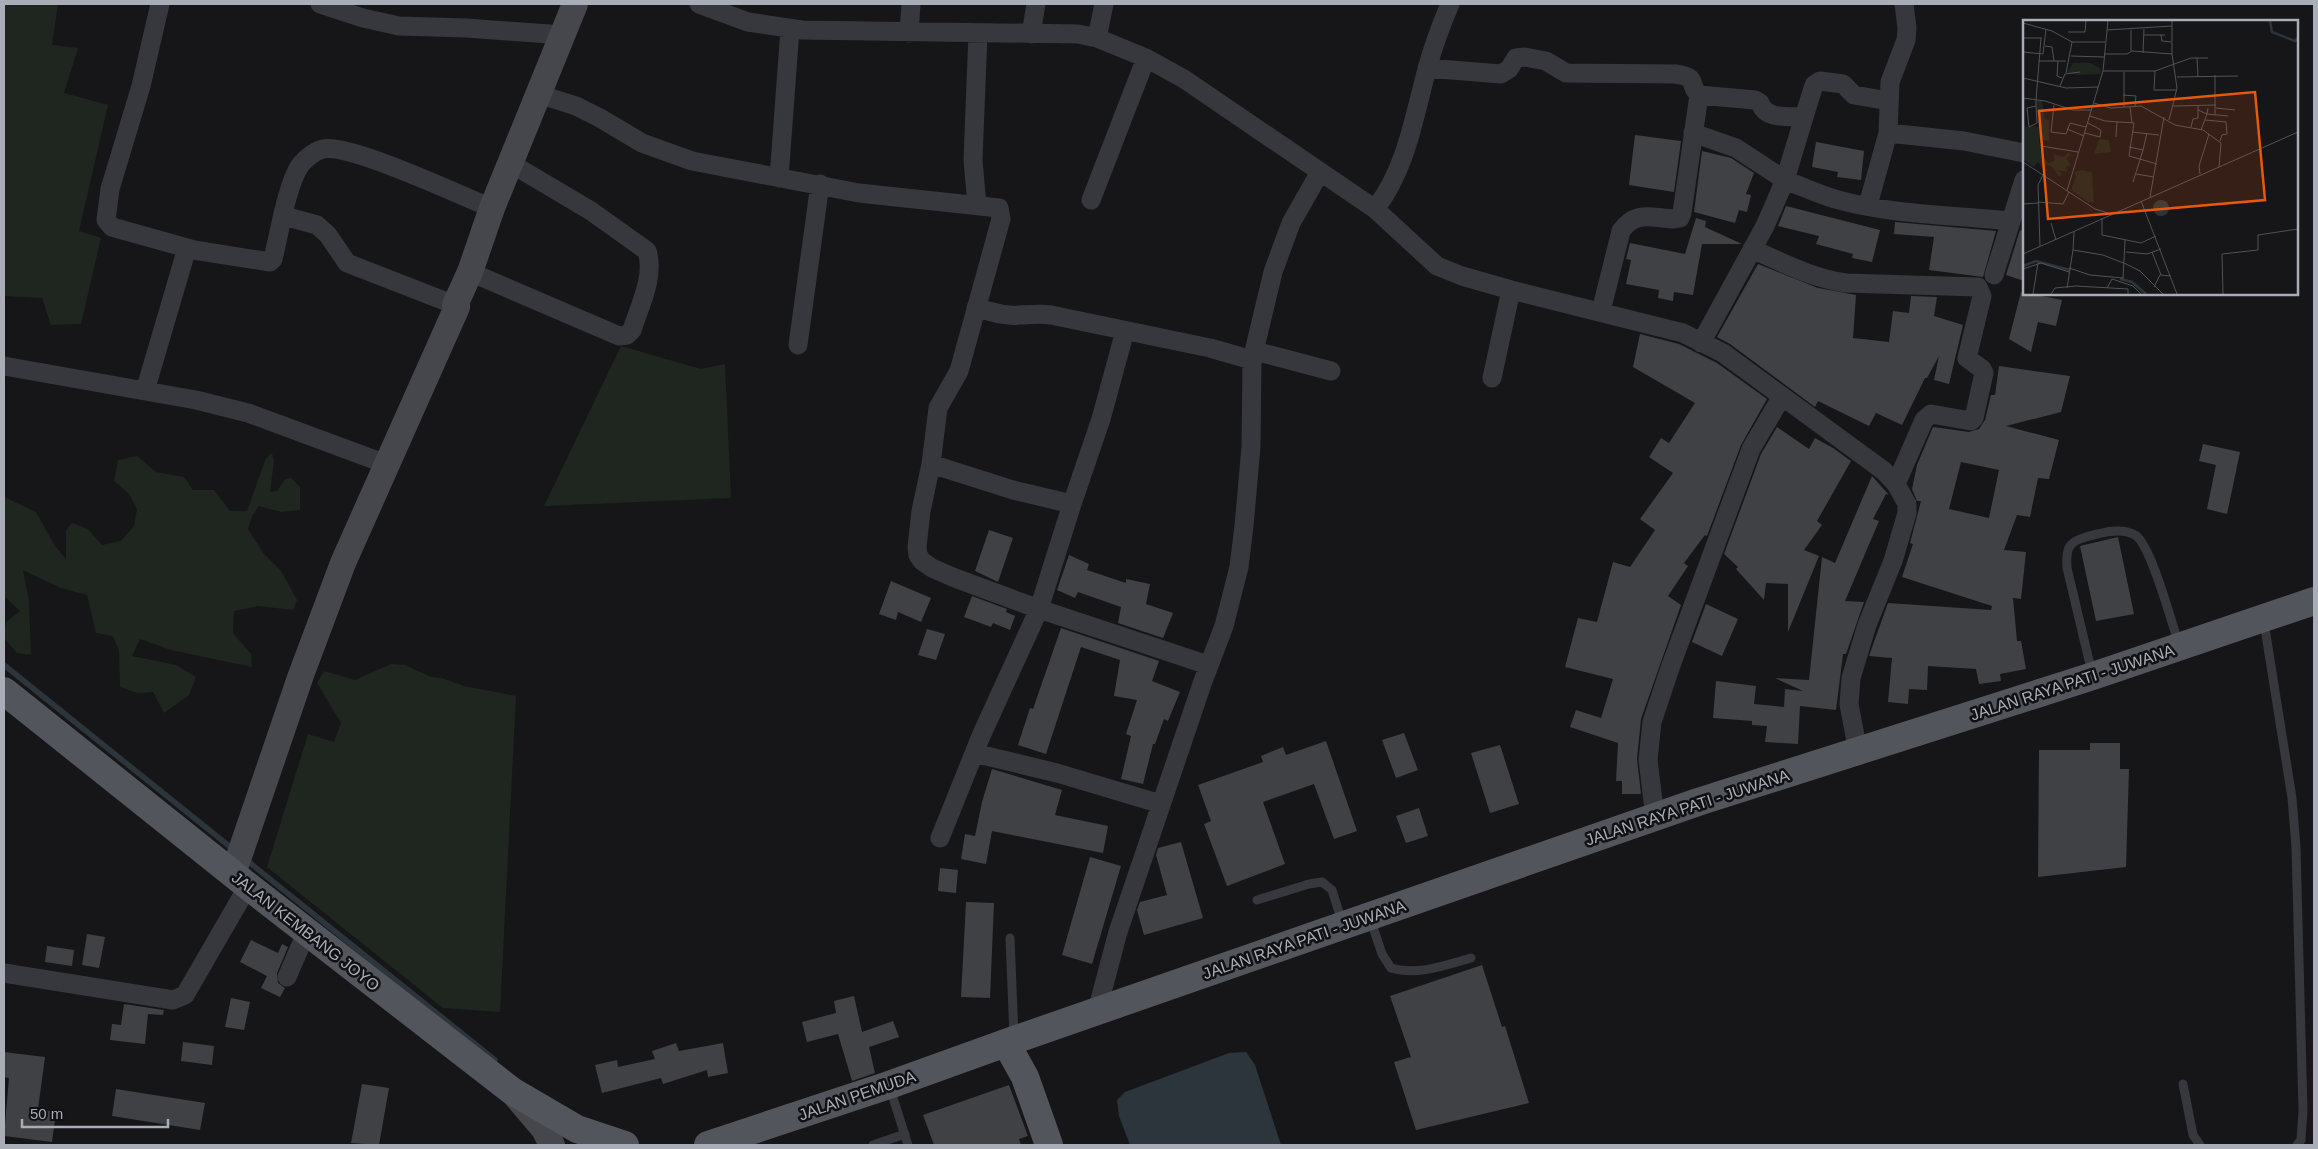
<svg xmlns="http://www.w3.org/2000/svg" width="2318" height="1149" viewBox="0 0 2318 1149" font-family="Helvetica,sans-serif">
	<rect width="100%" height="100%" fill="#161618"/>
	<path fill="#1e261f" d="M4,4h54l-6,41 26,3 -14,45 44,12 -29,126 22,7 -20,86 -30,1 -9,-27 -38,-2z
		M621,346l80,23 24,-5 6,134 -187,8z
		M272,453l2,8 -4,31 7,-1 8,-12 6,-1 9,9v23l-19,2 -22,-6 -7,10 -4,13 16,25 17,17 16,29 -4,10 -35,-4 -24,5 -1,22 18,21 1,13 -81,-17 -31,-11 -8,17 44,9 20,12 -7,18 -25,18 -11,-21 -16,1 -17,-6 -1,-37 -6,-14 -17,-3 -9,-38 -26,-7 -38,-18 6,31 2,54 -14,-2 -13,-15 2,-16 14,-11 -16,-15v-99l32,15 19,34 11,13v-29l6,-7 16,6 14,16 19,-4 13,-15 3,-17 -8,-15 -15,-13 4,-21 19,-4 19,16 28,5 9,13h21l16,21h17l19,-53z
		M391,664l14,1 26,12 11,1 22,8 52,10 -16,316 -57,-4 -176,-141 41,-133 26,8 7,-19 -24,-40 7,-12 31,9z"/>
	<path fill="#2c353c" d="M1246,1052l9,13 26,80h-151l-11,-29 -2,-16 8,-8 104,-39z"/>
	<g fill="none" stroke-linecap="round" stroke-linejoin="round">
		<path stroke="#2c353c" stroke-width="5.5" d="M4,665l230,185
			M245,859l250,201"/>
	</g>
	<path fill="#404145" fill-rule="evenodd" d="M1635,135l46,6 -7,51 -45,-7z
		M1816,142l48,9 -3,29 -24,-3 1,-5 -26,-5z
		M1702,151l29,7 23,15 -8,21 5,1 -4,17 -8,-2 -4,13 -41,-11z
		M1786,206l94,24 -8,32 -20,-4 1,-4 -37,-10 3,-8 -41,-10z
		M1696,218l10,3 -1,6 37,17h-40l-9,51 -19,-3 -1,9 -15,-3 1,-8 -33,-6 5,-24 -5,-1 4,-16 55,11z
		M1895,222l101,9 -13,46 -54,-7 5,-33 -40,-3z
		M2020,230l4,1v50l-18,-6z
		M1758,264l60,24 38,7 -3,43 36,4 4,-31 16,2 2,-17 26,1 -3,19 29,9 -14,59 -15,-4 5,-24 -12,22h-2l-23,47 -26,-12 -7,13 -51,-25 -3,6 -85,-63 -13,-7z
		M2021,292l41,8 -6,26 -18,-4 -7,30 -22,-13z
		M1640,334l39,10 38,19 50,36 -26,46 -34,91 -2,-1 -21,28 4,3 -20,30 13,9 -40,114 -4,40 4,35h-19v-13h-6l2,-38 -48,-16 6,-17 25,8 12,-39 -48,-12 13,-49 19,4 16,-60 17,5 25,-37 -15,-11 33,-46 -24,-16 12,-19 8,5 26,-40 -62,-36z
		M1999,366l71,10 -9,36 -55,14 53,14 -10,39 -11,-1 -8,39 -13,-2 -13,35 22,2 -5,47 -8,-1 4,43h4l5,28 -26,5 1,7 -22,3 -3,-15 -48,-3 -1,24 -18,-1 -1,15 -20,-2 4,-44 -23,-2 19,-53 103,7 1,-4 -90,-29 11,-33 -3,-1 11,-42h-4l-5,-12 5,-24 16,-38 36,5 10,-3 6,-9 6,-25h4zM1961,462l38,8 -10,48 -40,-9z
		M1777,427l32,22 6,-11 18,10 18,13 -34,60 5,4 -18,25 15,6 -31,76v-48l-22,-1 -2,17 -28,-31 2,-2 -14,-13 37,-100z
		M2203,444l37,8 -13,62 -20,-5 9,-44 -17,-4z
		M1872,476l17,19 -3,-1 -13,25 6,2 -34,80 19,1 -18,52h-3l-7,56 -36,-4 -2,38 -33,-2 2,-16 -15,-1v-4l-39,-3 3,-37 40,5 -2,18 30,3 1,-18 18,2 -28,-13 34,2 13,-123 13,6z
		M989,530l24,8 -15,44 -23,-11z
		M2118,537l16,77 -38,7 -16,-75z
		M1069,555l20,9 -2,6 39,13v-4l24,5 -4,20 27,9 -10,25 -45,-15 3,-16 -43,-15 -3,6 -18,-8z
		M891,581l40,17 -10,24 -23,-10 -2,8 -17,-6z
		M972,596l35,13 -1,3 9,4 -5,14 -17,-7 -2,4 -27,-10z
		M1706,604l32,15 -16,37 -30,-14z
		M1061,628l98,33 -7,20 28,11 -12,29 -4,-2 -9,25h-2l-10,40 -22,-5 10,-43 -5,-2 11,-34 -23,-4 6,-36 -39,-13 -35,107 -28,-9 12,-37 3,1z
		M927,629l18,5 -9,26 -18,-5z
		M1404,733l14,37 -22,8 -14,-38z
		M1326,741l31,90 -23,8 -20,-55 -51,18 22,62 -58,22 -23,-62 7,-3 -13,-36 65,-23 -2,-6 22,-9 3,8z
		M2090,743h30v26h9l-3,98 -88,10 1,-127h51z
		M1500,745l19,59 -29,9 -19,-60z
		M992,769l70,21 -7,25 53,11 -5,27 -111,-22 -6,33 -25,-5 4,-25 10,2 7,-34z
		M1419,808l9,28 -22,7 -10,-27z
		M1181,842l22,76 -59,17 -7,-25 3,-8 27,-7 -11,-40 2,-7z
		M1090,857l31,9 -29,98 -30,-9z
		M940,868l18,2 -2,23 -18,-2z
		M966,902l28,1 -4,95 -29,-1z
		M87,934l18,3 -6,31 -17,-3z
		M251,940l27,13 4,-9 6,3 -11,26 1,10 7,5 -5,9 -19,-9 6,-12 -27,-14z
		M47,946l27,4 -2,16 -27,-4z
		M1482,965l20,62 3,-1 24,77 -113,27 -22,-68 17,-5 -21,-61z
		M854,996l8,36 31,-11 6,16 -30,10 6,26 -23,8 -14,-47 -31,8 -5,-20 34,-9 -2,-12z
		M231,998l19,4 -6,28 -19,-3z
		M124,1004l40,6 -1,5 -15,-1 -3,30 -35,-4 2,-16 9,1z
		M183,1042l31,4 -2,19 -31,-4z
		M676,1043l3,8 44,-8 5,30 -20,4 -1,-7 -44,14 -2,-6 -59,15 -7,-28 22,-5 1,7 37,-8 -3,-8z
		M4,1052l41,5 -7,52 18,3 -4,30 -48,-6 5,-58 -5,-1z
		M362,1084l27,4 -10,57 -28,-2z
		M1009,1085l19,51 -9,3 2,6h-87l-11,-30z
		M116,1089l89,14 -5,27 -88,-14z"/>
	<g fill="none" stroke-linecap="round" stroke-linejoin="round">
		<path stroke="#37383d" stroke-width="9" d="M2264,622l28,176 4,49 7,264 -2,29 -4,5
			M2092,673l-25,-105c-1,-18 0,-26 19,-31 15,-4 34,-10 49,-2 16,9 37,89 44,110
			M1257,900l52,-16 13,-2 10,8 10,32
			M1370,918l12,36 9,14c26,8 55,-3 80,-10
			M1010,938l4,99
			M2183,1084l10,51 7,10
			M890,1088l18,57
			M873,1145l32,-11"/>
		<path stroke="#37383d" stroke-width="19" d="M160,4l-19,82 -31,103 -4,31 6,7 82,23 76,12 3,-3c6,-24 14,-76 28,-95 5,-6 14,-13 22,-15 27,-6 138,47 169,59
			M320,4l43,14 36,8 67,2 97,7
			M699,4l49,18 54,8 276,4 19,4 49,20 38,21 191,130 62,57 25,10 49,14 172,43 40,20 161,118 12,13 11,20v9l-14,48 -26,64 -16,53 -2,26 9,48
			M909,33l2,-29
			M1031,34l5,-30
			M1097,38l7,-34
			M1427,68l74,6 8,-5 7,-11 9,-1 21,4 20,12 109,1c26,4 11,8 24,21l56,5 5,3c6,17 28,13 44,14l10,-32 6,-4 23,3 11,11 35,6
			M538,94l38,12 24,12 42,25 50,18 167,32 140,15 2,11 -42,152 -21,37 -7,56 -10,47 -4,36 1,8 4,6 10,7 23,10 84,31 169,56
			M1693,133l43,15 49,32 19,-63
			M1888,133l76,8 60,12
			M779,178l11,-149
			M1091,200l55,-142
			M977,205l-4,-45 5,-127
			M1868,205l20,-72 2,-51 16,-42 1,-12 -3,-24
			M1375,209c31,-39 39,-92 52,-140 6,-22 14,-44 23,-65
			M284,216l33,9 11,10 19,28 108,42
			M1752,249c31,14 60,29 94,34l132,4 4,9 -15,62 15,11 2,4 -10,45 -3,3 -40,-7 -7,6 -28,64
			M470,272l149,64 8,-1 5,-5c8,-25 23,-54 15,-79l-56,-40 -81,-48
			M1994,275l30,-95
			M976,308c14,3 29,9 43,7 13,0 19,-2 32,0l159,33 42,12
			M1601,311l20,-80c15,-21 30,-13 53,-12l6,-1 2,-5 17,-118
			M1701,343l64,-117 20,-46c16,6 33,14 50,19 56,16 118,16 175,22
			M798,345l22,-161
			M1255,351l76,20
			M4,366l192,34 52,13 138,51
			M1492,378l19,-88
			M145,391l42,-143
			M931,464l82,26 59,14 -33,105 -58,127 -41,102
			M1072,504l29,-85 24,-88
			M974,753l83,20 104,31
			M1655,817l-7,-57 4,-38 18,-54 81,-219 31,-53
			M4,973l169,27 12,-5 63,-109
			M287,977l20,-46
			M1097,1011l21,-79 85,-251 21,-55 15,-59 5,-41 7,-79 1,-87 21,-88 18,-49 29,-51"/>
		<path stroke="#45474d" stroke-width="26" d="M233,874l68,-199 42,-112 114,-256 -2,-2 15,-33 22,-64 83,-204
			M516,1096l28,33 8,16"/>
		<path stroke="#53555c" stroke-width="28" d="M4,691l244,195 264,205 65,38 48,16
			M1006,1043l19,34 24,68
			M708,1145l181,-60 125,-45 684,-238 395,-126 221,-75"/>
	</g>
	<g text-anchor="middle" stroke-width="5" stroke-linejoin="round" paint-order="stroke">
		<g font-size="16" fill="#a8adb8" stroke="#111113">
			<text transform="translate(2072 682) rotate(-18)" y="6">JALAN RAYA PATI - JUWANA</text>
			<text transform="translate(1687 807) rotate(-18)" y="6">JALAN RAYA PATI - JUWANA</text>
			<text transform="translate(306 931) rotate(38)" y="6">JALAN KEMBANG JOYO</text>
			<text transform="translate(1304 939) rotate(-19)" y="6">JALAN RAYA PATI - JUWANA</text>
			<text transform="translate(857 1095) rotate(-19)" y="6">JALAN PEMUDA</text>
		</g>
	</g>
	<g transform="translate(2023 20)">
		<rect width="275" height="275" fill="#161618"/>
		<path d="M50,43h17l10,5 1,6 -24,1 -10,-3zM13,81h6l3,18 4,1v21l-10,-2 3,19 7,5 6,-3 -2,-6 11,3 4,-5 3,3 -5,4 5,6 -5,2 2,5 -11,-2 5,3 -2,4 -9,-11 -5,-1 -1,7 -7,-10 -4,5 -11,-8v-53l2,21 13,-1zM76,119l10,1 2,12 -17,2zM59,150l10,2 2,30h-6l-17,-12 5,-14 -2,-4z" fill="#1e261f"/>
		<path d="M130 188a8 8 0 1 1 16 0a8 8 0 1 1-16 0Z" fill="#2c353c"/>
		<path fill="none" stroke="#2c353c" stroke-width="2.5" d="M247,1l2,11 23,9 3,-3M0,246l13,-5 34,9M97,259l12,3 14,12"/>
		<path fill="none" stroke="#505258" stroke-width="1" d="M0,3l29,8 20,11h33M84,10l65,-4M108,10v21M45,12h17l1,-11M121,15h21M138,15l1,6 9,1M0,18h19M22,26l7,1 2,14M0,32l20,2 3,-25M120,33l1,-24M81,34h23l5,-3 40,3M48,36l33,1M174,38l1,18M16,41h27M35,41l-1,15 5,2M80,51h52l36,-13h17M132,51l-1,19h23M43,53l6,-31M192,55v40M154,57l61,-1M0,58l43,10 32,-1M37,66l5,-12 15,-2M100,75l13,1 -1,10M0,78l22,3 28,9h19M71,83l17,5 30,-2 34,19 28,5 18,13 -2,24M31,85l-3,27 15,2 4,-11 16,4M13,86l-9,2 2,19 8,-4 -1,-17v-6l5,-62M150,86l43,-1M101,87v-35M107,87l2,16M193,88l19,2M175,90l9,4 1,-6M67,96l15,5 29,2 -5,33 28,8M146,100l8,-32 -5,-34v-33M182,100l21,2 1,12 -5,1 -2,6M168,107l2,-8 5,-1v-12M44,109l17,7M178,110l6,-16 21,2M109,112l27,3M62,113l15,4 1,-7 -13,-7M93,117l1,-15M18,126l37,6M106,127l14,3 -10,32M120,130l4,-17M0,142l72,47 16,5M113,154l18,3M177,154l-1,-8 10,-32M44,171l36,-120 5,-50M127,177l14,-80M118,181l36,93M15,182l25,2 6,-12M0,184l15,-1M79,198v17l39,8 15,-7M28,203l5,17M51,212l-1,18 30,5 23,9 14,7 23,23M17,226l-2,-61 5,-10M103,232l21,2 14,-5M129,232l9,23M0,234l275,-122M46,248l21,7 33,3M0,249l18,-6 28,9M100,259l2,-39M131,267l6,-12 11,1M44,268l6,-38M84,268l5,-9 21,7 8,8M10,274l5,-31M28,274l4,-6 21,-2 52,3v5M200,274l-1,-40 36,-4v-15l40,-6"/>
		<path fill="#e8590c" fill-opacity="0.15" stroke="#e8590c" stroke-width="2.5" d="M232,72l10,108 -217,19 -9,-108z"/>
		<rect width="275" height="275" fill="none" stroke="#a8adb8" stroke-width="2.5"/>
	</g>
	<rect width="2318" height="1149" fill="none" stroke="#a8adb8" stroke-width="10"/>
	<path d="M22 1119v8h146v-8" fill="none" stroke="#a8adb8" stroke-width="2.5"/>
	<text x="30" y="1119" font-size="15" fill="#a8adb8" stroke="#111113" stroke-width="4" paint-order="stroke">50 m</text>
</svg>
